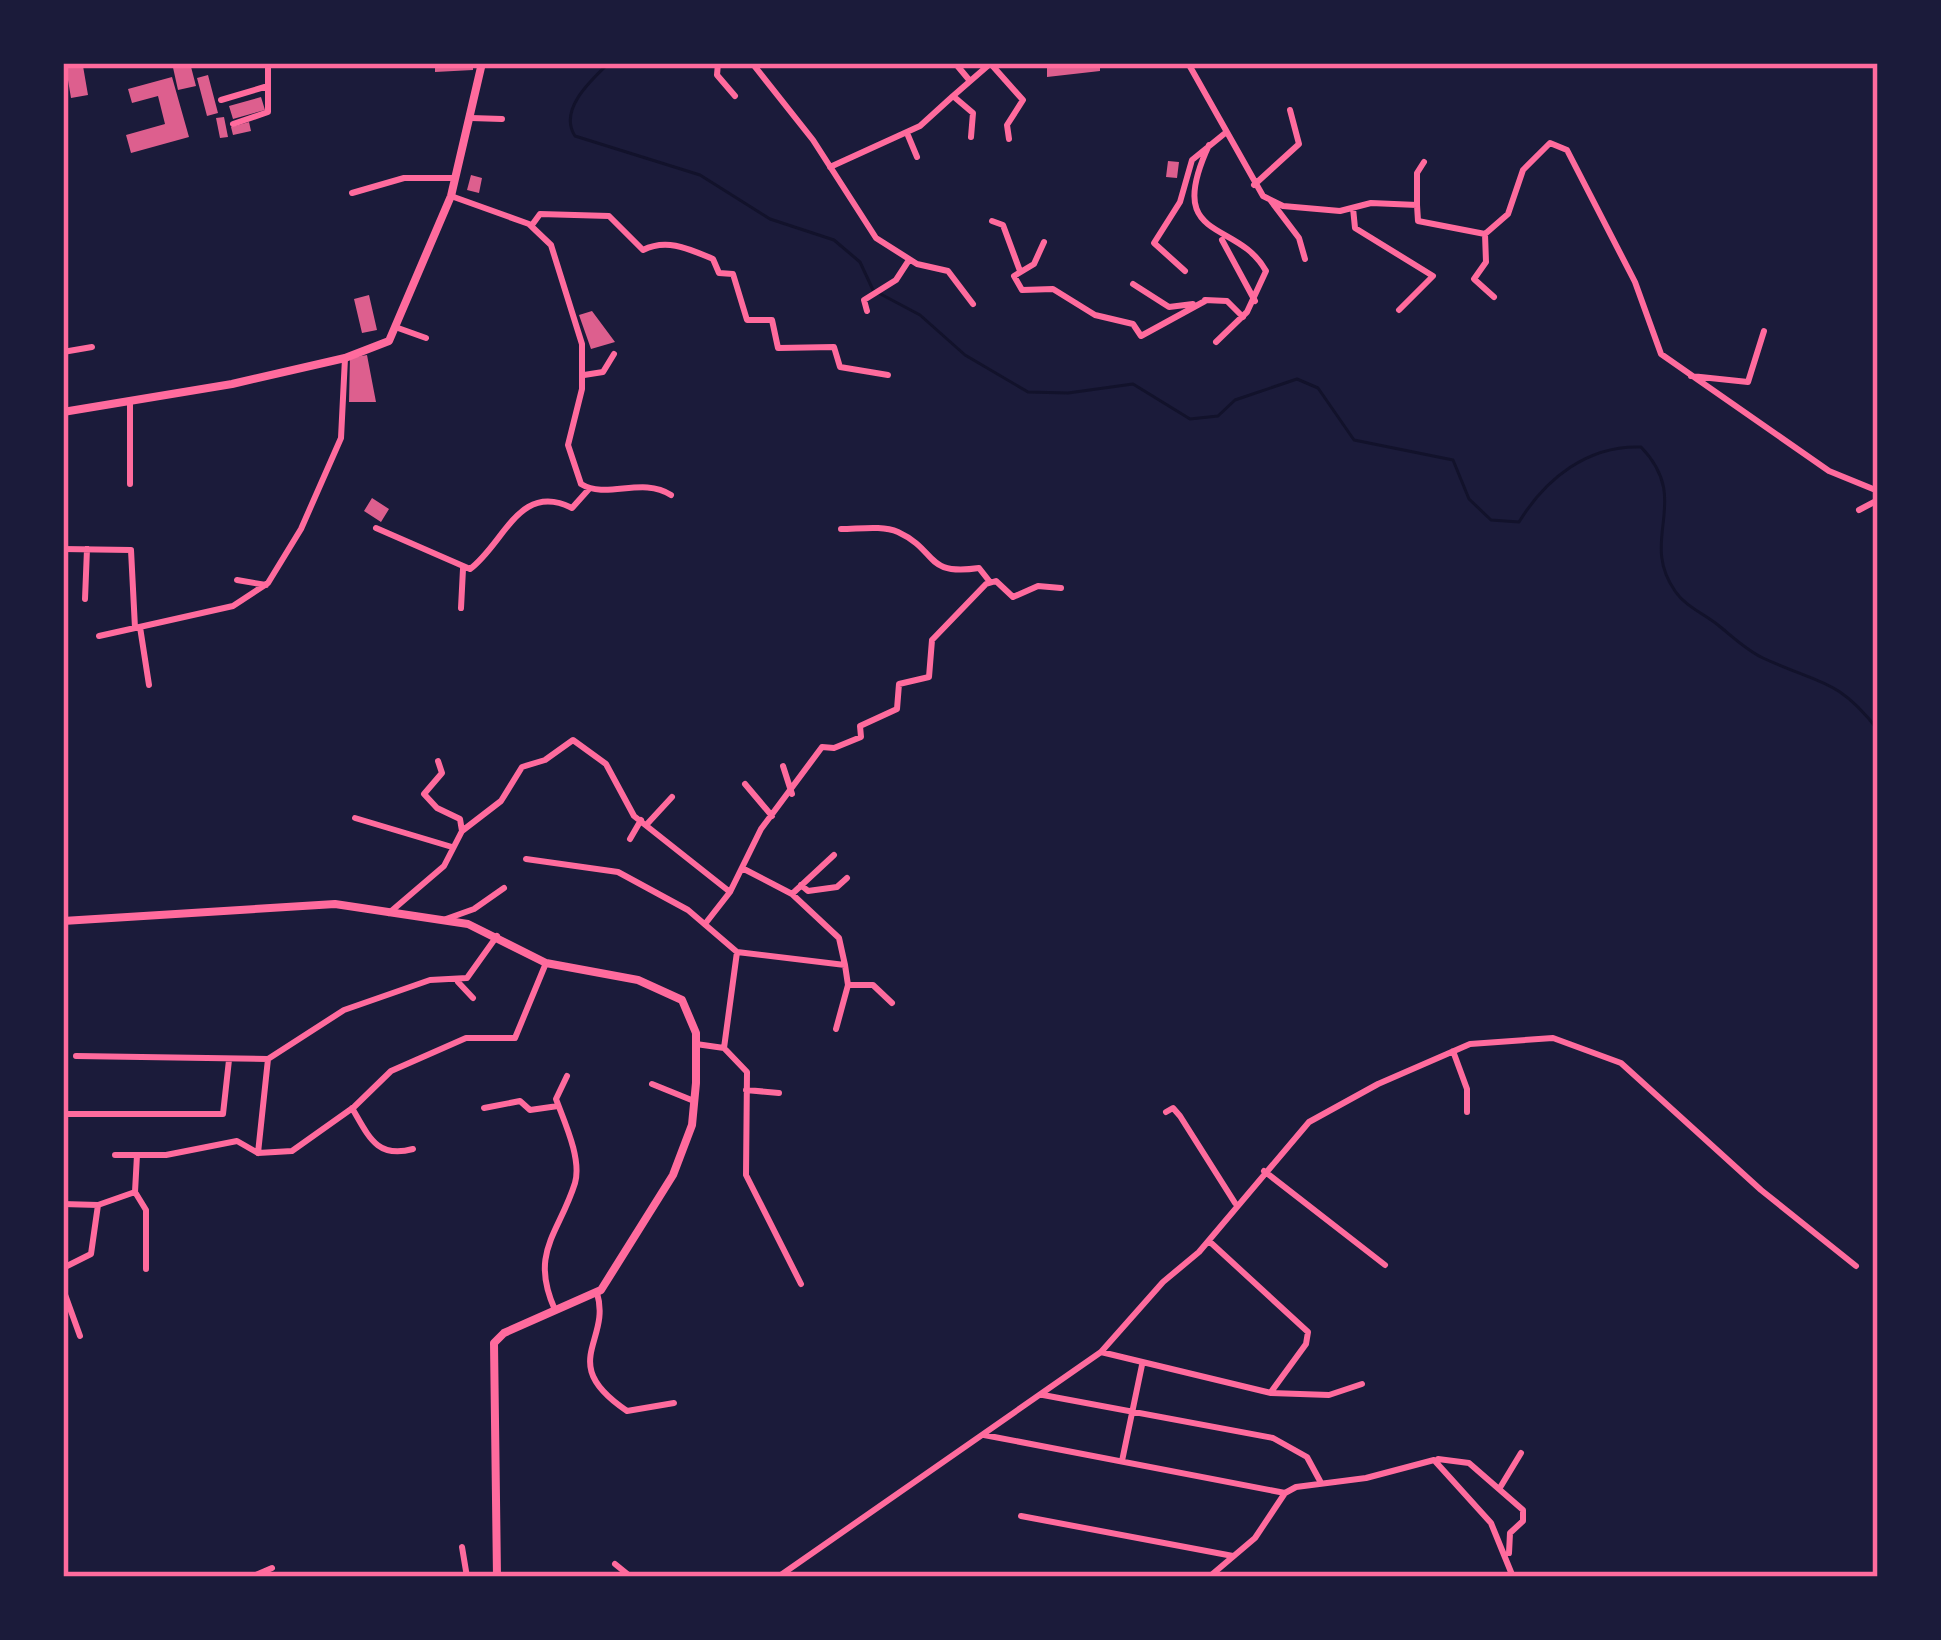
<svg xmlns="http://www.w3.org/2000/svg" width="1941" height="1640" viewBox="0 0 1941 1640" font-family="'Open Sans',sans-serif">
	<rect width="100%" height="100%" fill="#1b1b3a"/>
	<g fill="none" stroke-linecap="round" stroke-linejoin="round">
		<path stroke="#12122b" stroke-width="3" d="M609,63c-18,17 -51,47 -34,73l125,39 70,44 64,21 26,22 13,28 47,25 45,40 63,37 40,1 65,-9 57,35 28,-3 17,-16 62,-21 21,9 36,52 99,20 16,39 22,21 28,2c27,-44 69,-77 122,-75 52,54 -3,91 34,144 10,15 29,23 43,34 15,12 28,25 45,33 55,26 74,19 115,72"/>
	</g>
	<path fill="#dd5f8e" d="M172,63h18l6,23 -18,4z
		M435,63h38v7l-38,2z
		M1047,63h53v8l-53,6z
		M83,66l5,29 -17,3 -5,-30z
		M208,75l10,38 -11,3 -10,-38z
		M172,77l17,60 -58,16 -5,-18 39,-11 -7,-28 -26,7 -4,-14z
		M261,97l4,13 -32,9 -4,-13z
		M224,117l4,20 -8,1 -4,-20z
		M249,122l2,9 -18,4 -2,-8z
		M1168,161l11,1 -2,16 -11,-1z
		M471,175l11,3 -3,15 -12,-3z
		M369,295l8,35 -15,3 -8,-34z
		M592,311l23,31 -24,7 -12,-34z
		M367,355l9,47h-27l1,-44z
		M372,498l17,11 -8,13 -17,-11z"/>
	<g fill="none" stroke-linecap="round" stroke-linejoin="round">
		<path stroke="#ff6b9d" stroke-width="6" d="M718,63l-1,12 18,21
			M752,63l61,77 63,98 41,26 31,7 25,33
			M955,63l15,18
			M990,63l33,37 -16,25 2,14
			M1188,63l75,133 20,10 57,5 31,-8 46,2 1,16 67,13 23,-20 15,-44 27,-27 17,7 68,132 26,72 168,117 49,20
			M953,96l38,-33
			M221,100l47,-14
			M471,118l31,1
			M233,124l35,-12v-49
			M907,133l10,24
			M1209,145c-46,99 28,73 57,126l-19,41 -31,30
			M830,167l90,-41 33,-30 20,17 -2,24
			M1254,185l45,-41 -9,-34
			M352,193l52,-15h50
			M451,196l78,28 22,21 31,99v45l-14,56 13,39c26,16 61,-8 90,11
			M1271,201l28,37 6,21
			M1417,205v-32l7,-11
			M1353,208l2,20 78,48 -34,34
			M992,221l11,4 17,46
			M532,225l8,-11 69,2 34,34c24,-12 46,-1 70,9l6,14 14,1 14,46h25l6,28 56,-1 6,20 48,8
			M1485,234l1,28 -12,17 20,18
			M1222,240l33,61
			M1044,242l-10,22 -20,12 8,14 31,-1 42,26 38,9 8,12 64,-35
			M1185,271l-31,-28 26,-41 12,-42 32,-26
			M1133,284l36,23 24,-3
			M1205,300l22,1 16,16
			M867,311l-3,-11 32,-20 13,-20
			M398,328l28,10
			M63,352l29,-5
			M584,375l19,-3 11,-18
			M1691,376l57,6 16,-51
			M130,484v-82
			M1859,510l19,-10
			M376,528l94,41c34,-25 49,-88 102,-61l17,-19
			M841,529c18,0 41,-4 57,3 41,19 25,44 81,36l11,14
			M63,549l68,1 4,78 98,-22 35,-23 33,-54 40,-91 4,-80
			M237,580l29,5
			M85,599l2,-50
			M461,608l2,-39
			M140,627l9,58
			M99,636l36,-8
			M438,761l4,12 -18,21 13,14 23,11 2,12
			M783,766l9,28
			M745,784l27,32
			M355,818l97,29
			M648,823l24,-26
			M630,839l11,-19
			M526,859l92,13 70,38 49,42 -13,96 -28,-4
			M742,868l50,26 42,-39
			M801,885l7,6 29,-4 10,-9
			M792,894l47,44 6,27
			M389,913l55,-47 18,-35 39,-30 21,-34 23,-7 28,-20 33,24 28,52 96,76
			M446,919l28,-10 30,-21
			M705,924l25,-32 31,-63 61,-82 12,1 27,-11 -1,-11 37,-17 2,-25 30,-7 3,-37 54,-56 10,-3 17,16 25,-11 23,2
			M737,952l108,13 3,20 -12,44
			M458,982l15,16
			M848,985h25l19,18
			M724,1048l23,24 -1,103 55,109
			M1453,1051l14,38v23
			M76,1056l192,3 76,-49 86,-30 37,-2 30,-42
			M652,1084l42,17
			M746,1090l33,3
			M352,1108c17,29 25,51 61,41
			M484,1108l36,-7 10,9 28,-4
			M1166,1112l7,-4 7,8 55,87
			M63,1114h160l6,-54
			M258,1153l34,-2 62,-44 37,-36 75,-33h49l31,-75
			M115,1155h51l71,-14 21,12 10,-94
			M1264,1171l121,94
			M135,1192l11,18v59
			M63,1204l35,1
			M1209,1241l99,91 -2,12 -35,48
			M63,1268l28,-14 7,-49 37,-13 2,-37
			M63,1289l17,47
			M597,1293c15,49 -41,70 30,118l47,-8
			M555,1310c-26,-58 4,-76 20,-127 7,-24 -11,-62 -19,-84l11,-23
			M1101,1352l170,41 58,2 33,-11
			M1043,1395l230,43 34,19 13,24
			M984,1435l301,58
			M1438,1459l31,4 54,47v11l-13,12 -1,20
			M1122,1461l20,-96
			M1501,1486l20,-33
			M1021,1516l212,40
			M462,1547l5,30
			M615,1564l16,13
			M251,1577l21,-9
			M778,1577l323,-225 62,-70 36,-30 110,-130 69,-38 92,-40 83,-6 68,25 140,127 95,76
			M1209,1577l46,-39 30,-45 11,-6 70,-9 68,-18 57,63 22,54"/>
		<path stroke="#ff6b9d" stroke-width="8" d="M63,412l169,-28 113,-26 44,-17 62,-145 31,-133
			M63,921l272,-17 133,20 78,39 92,17 44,20 14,33v50l-4,42 -19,50 -72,115 -97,43 -10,10 3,234"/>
	</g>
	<rect width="1941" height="1640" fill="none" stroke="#1b1b3a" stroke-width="132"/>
	<rect x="66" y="66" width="1809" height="1508" fill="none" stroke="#ff6b9d" stroke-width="4.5"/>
</svg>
